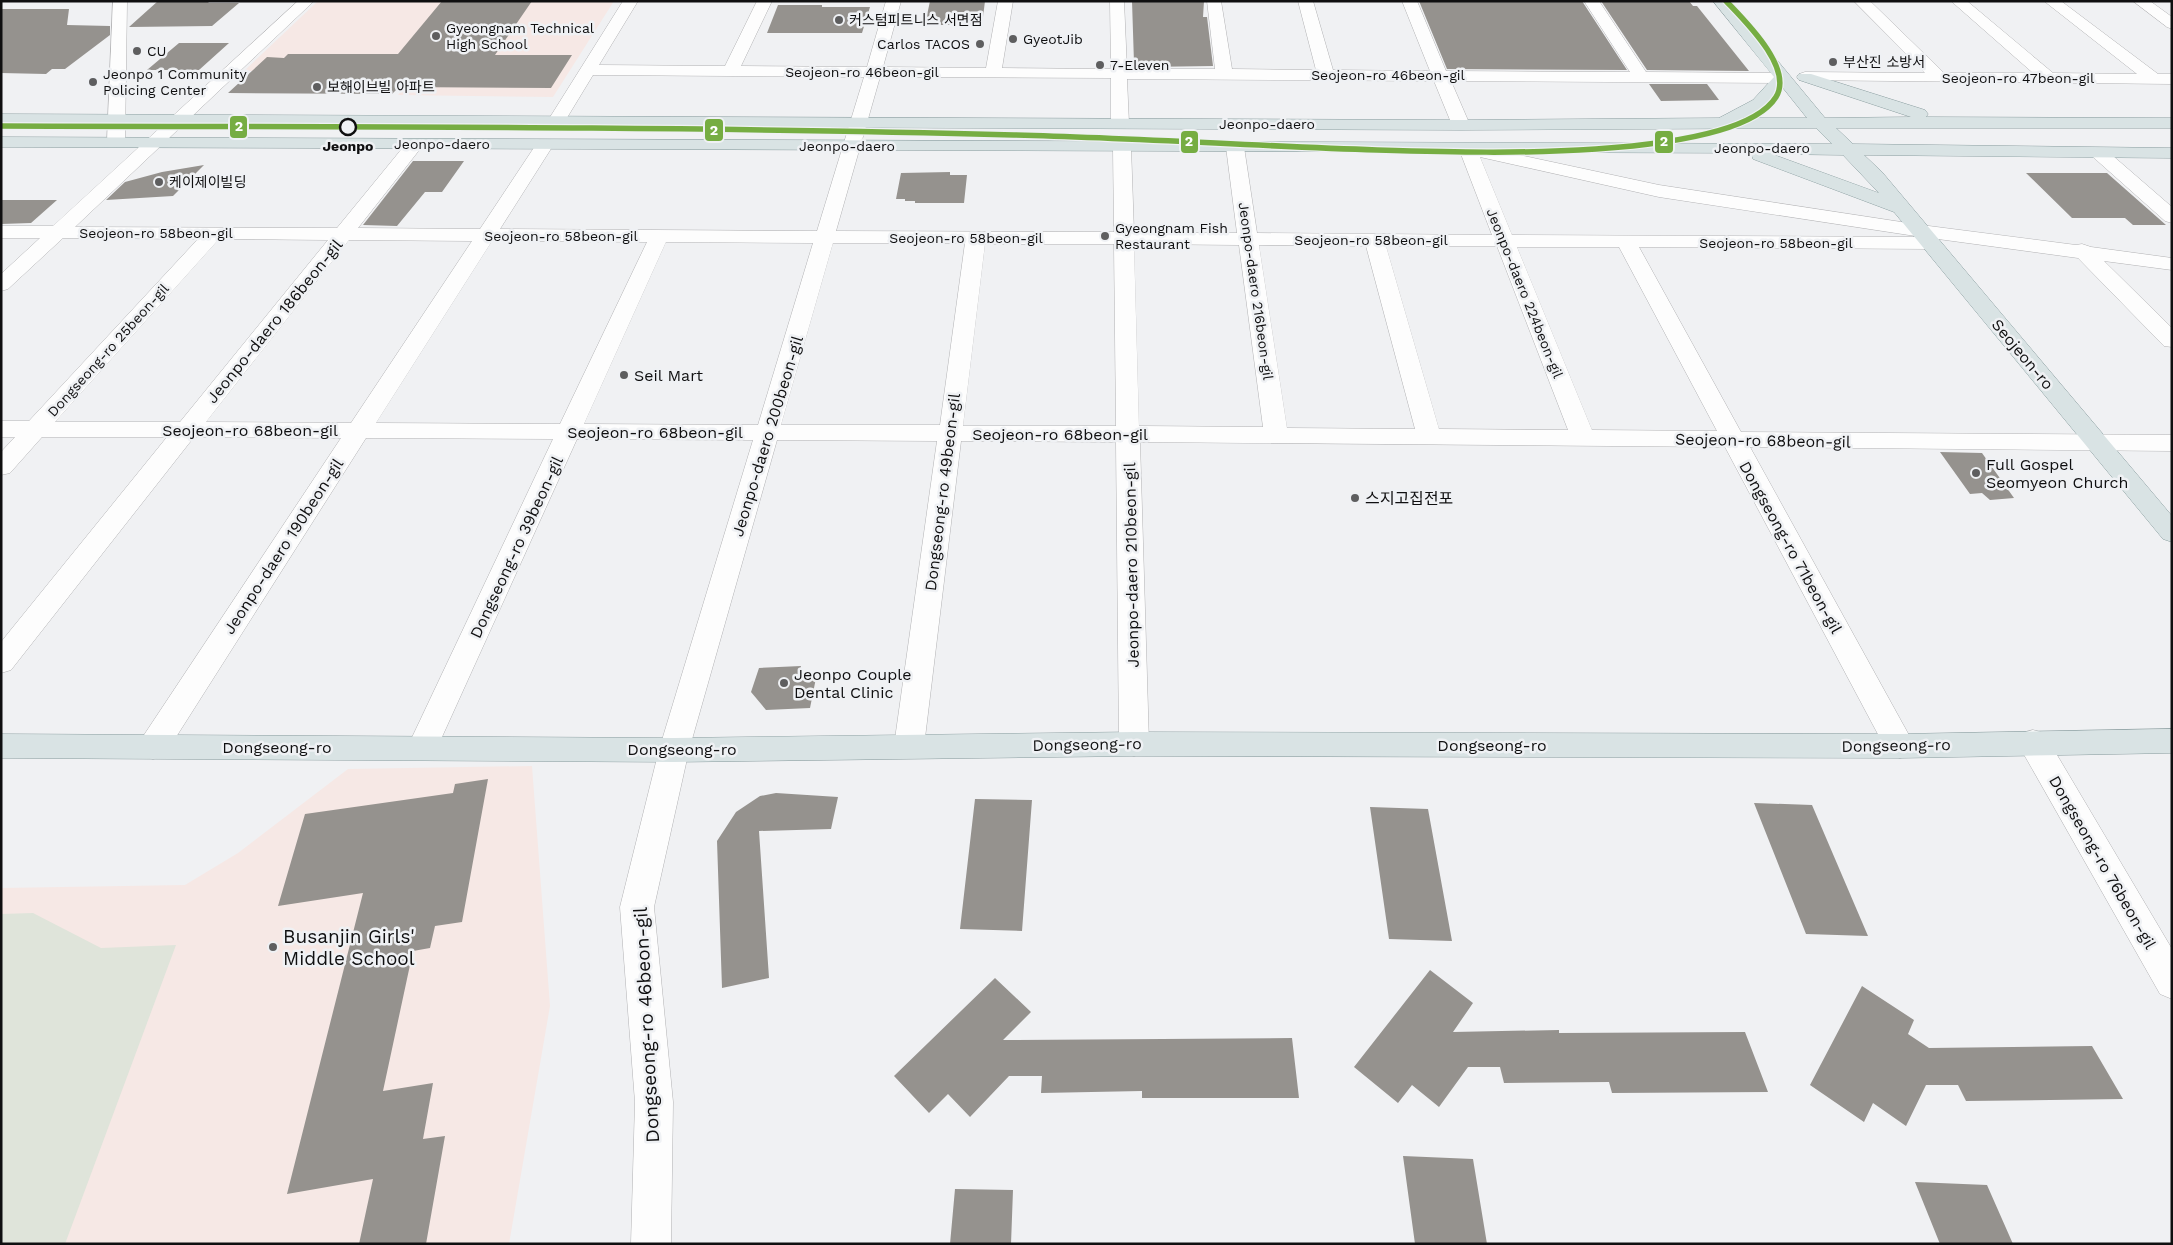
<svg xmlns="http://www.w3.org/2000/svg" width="2173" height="1245" viewBox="0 0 2173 1245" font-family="'Work Sans','Noto Sans KR',sans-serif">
	<rect width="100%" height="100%" fill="#f0f1f3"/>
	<path fill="#f6e8e5" d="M318,1h296l-61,96 -155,-2 20,-23 -174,-1z
		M532,766l18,240 -41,238h-508v-356l184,-3 53,-32 110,-84z"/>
	<path fill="#dfe4da" d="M33,913l68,35 75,-3 -111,299h-64v-330z"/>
	<path fill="#95928e" d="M158,1h52l-2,2h31l-27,23 -83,1z
		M442,1h90l-37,54h77l-21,33 -152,-1 -7,7 -164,-1 39,-36 17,1 4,-4h110z
		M930,1h55l-3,24h-57z
		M1132,1h72l-1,16h4l6,49 -68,1 -11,-4z
		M1419,1h163l45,69 -180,-1z
		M1601,1h88l4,5h4l52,65 -102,-1z
		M778,5h44v2h48l-8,26h-95z
		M1,9h68l-2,16 43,1v9l-45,34h-13l-6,5 -45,-1z
		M179,43h50l-30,27h-52z
		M1649,84h58l12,16 -58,1z
		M413,161h51l-22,31h-17l-28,34 -34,-1z
		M204,165l-31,31 -67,4 19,-18 37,-10z
		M950,172v3h17l-3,28h-49v-2h-10v-2h-9l5,-26z
		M2026,173h81l59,52h-33l-8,-7h-53z
		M1,200h56l-26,23 -30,1z
		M1940,452l42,1 32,45 -24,2 -8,-7 -12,1z
		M801,666l-2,8 18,-1 -7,35 -44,2 -15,-18 8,-24z
		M488,779l-26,143 -27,4 -5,22 -17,3 -30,140 50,-8 -10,56 22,-3 -19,108h-67l14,-65 -86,15 76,-301 -85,13 27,-92 148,-21 2,-9z
		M776,793l62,4 -7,32 -72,2 10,147 -47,10 -5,-147 19,-29 24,-16z
		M975,799l57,1 -10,131 -62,-2z
		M1754,803l58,2 56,131 -62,-2z
		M1370,807l58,2 24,132 -63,-2z
		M1430,970l43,33 -20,29 106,-2v3l186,-1 23,60 -156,1 -3,-11 -105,1 -4,-16h-32l-29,40 -27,-22 -14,18 -44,-36z
		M995,978l36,34 -28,28 289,-2 7,60h-157v-7l-101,2 1,-17h-33l-39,41 -22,-23 -19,19 -35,-37z
		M1862,986l52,34 -6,14 21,14 163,-2 31,53 -157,2 -8,-16h-32l-20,41 -33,-23 -9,19 -54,-37z
		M1403,1156l70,3 14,85h-72z
		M1915,1182l72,3 26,59h-73z
		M955,1189l58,1 -2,54h-61z"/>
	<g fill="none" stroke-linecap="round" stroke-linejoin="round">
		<defs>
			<path id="minor" d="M113,1h14l-2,141 -3,4h-12l-3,-4z
				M298,1h16l-239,226 262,1 72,-88h12l3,4 -66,84 122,1 59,-89h12l3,4 -54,85 317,2 47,-154 -271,-2 -31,51h-12l-3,-4 76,-121h15l-39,64 126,1 32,-65h15l-31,65 126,1 19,-66h15l-18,66 103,1 12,-67h15l-11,67 109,1 -1,-68h14l3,68h88l-8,-68h14l11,68 84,1 -18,-69h15l20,69 97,1 -28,-70h15l29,70 184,1 -46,-71h15l47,71 137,1 6,2 2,3 -2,3 -6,2 -332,-2 19,44 -3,4h-12l-3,-4 -18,-44 -307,-2 2,45 -3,4h-12l-3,-4v-46l-231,-1 -44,154 278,1 -1,-85 3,-4h12l3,4 3,86h103l-11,-86 3,-4h12l3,4 13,86 235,2 -33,-86 3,-4 6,-1 191,41 262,40 155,20 6,-1 9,3 81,11v12l-68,-9 68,67v19l-8,-1 -86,-88 -140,-19 3,4 -3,4 -7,2 -292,-2 102,185 431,3v16l-422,-4 165,299 -4,9 -11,3 -11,-3 -164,-308 -585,-5 9,302 -4,9 -11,3 -11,-3 -4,-9 -3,-302 -155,-1 -37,305 -4,9 -11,3 -11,-3 -4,-9 43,-305 -160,-1 -88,310 -35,157 19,195 -2,142h-40l4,-142 -15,-195 39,-157 94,-310 -176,-1 -140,309 -4,9 -11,3 -11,-3 -4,-9 146,-309 -187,-1 -202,318 -11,3 -11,-3 -4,-9 4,-9 199,-300 -147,-1 -183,233 -10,3v-31l166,-205h-125l-32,36 -9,2v-23l14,-15h-14v-16h28l169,-182 -135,-1 -55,51 -7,2v-17l39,-36h-39v-12h52zM1480,157l179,40 263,40 -410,-2zM219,239l109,1 -148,182h-125zM349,240l123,1 -121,182 -145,-1zM492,241l155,1 -87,182 -184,-1zM666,242l147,1 -55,182 -174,-1zM833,243h132l-25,182h-159zM985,244h129l2,182h-153zM1134,244l105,1 24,182 -124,-1zM1259,245l107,1 49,183 -128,-1zM1386,246h111l71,184 -129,-1zM1517,247h102l98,184 -125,-1z
				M1854,1h16l74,72h89l-82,-72h16l86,72 84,1 -93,-73h17l97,73h14v10l-373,-4 -2,-3 2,-3 6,-2 120,1z
				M2133,1h17l22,16v12l-5,-2z
				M2099,148l6,1 67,58v16l-7,-2 -72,-64 -3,-4 3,-4z
				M2033,730l11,3 128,216v50l-12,-5 -138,-243 -4,-9 4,-9z"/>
			<path id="major" d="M1713,1h15l97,117 86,-1 -112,-37 -2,-3 2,-3h12l114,36 3,4 -2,3 246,1v10h-336l17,16 319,4v10l-308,-3 18,17 290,344v26l-9,-3 -269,-327 -141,-53 -2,-6 -1750,-6v-10l1831,7 -16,-16 -355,2 -1460,-6v-10l1460,6 258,-2 34,-18 21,-23zM1783,88l24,30h-64l22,-10zM1772,154l71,1 36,38z
				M2172,729v24l-272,5 -766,-2 -460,6 -673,-4v-24l673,4 460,-6 766,2z"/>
		</defs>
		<use href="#minor" stroke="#b2b2b4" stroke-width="1"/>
		<use href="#major" stroke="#8b9ea0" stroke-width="1"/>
		<use href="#minor" fill="#fdfdfd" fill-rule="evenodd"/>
		<use href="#major" fill="#d9e3e4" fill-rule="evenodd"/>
		<defs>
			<path id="metro-1" d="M1,126c338,1 675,0 1013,9 121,3 242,11 363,15 73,2 146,4 219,-1 44,-3 155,-12 180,-52 18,-29 -32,-77 -50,-96"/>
		</defs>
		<use href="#metro-1" stroke="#eff1f4" stroke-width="8"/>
		<use href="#metro-1" stroke="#76ad42" stroke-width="5.5"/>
	</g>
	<g fill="#5e5e5f" stroke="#eff1f4" stroke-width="2">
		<circle cx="839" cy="20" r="5"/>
		<circle cx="436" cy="36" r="5"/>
		<circle cx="1013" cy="39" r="5"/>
		<circle cx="980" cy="44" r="5"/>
		<circle cx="137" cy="51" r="5"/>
		<circle cx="1833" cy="62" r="5"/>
		<circle cx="1100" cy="65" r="5"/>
		<circle cx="93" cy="82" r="5"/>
		<circle cx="317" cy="87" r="5"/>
		<circle cx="159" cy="182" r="5"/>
		<circle cx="1105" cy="236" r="5"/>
		<circle cx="624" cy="375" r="5"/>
		<circle cx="1976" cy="473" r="5"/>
		<circle cx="1355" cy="498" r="5"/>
		<circle cx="784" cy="683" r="5"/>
		<circle cx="273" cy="947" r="5"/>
	</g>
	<circle fill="#eff1f4" stroke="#0f0f10" stroke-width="2.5" cx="348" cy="127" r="8"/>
	<g text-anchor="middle" stroke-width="5" stroke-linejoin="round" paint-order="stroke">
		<g font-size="14" fill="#0f0f10" stroke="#eff1f4" text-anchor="start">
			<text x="849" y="25">커스텀피트니스 서면점</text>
			<text x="446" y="33">Gyeongnam Technical<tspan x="446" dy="16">High School</tspan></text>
			<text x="1023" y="44">GyeotJib</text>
			<text x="970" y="49" text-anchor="end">Carlos TACOS</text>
			<text x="147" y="56">CU</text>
			<text x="1843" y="67">부산진 소방서</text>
			<text x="1110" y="70">7-Eleven</text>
			<text x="103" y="79">Jeonpo 1 Community<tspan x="103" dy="16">Policing Center</tspan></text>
			<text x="327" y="92">보해이브빌 아파트</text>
			<text x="169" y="187">케이제이빌딩</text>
			<text x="1115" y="233">Gyeongnam Fish<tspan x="1115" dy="16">Restaurant</tspan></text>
		</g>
		<g font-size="14" fill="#0f0f10" stroke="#eff1f4">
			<text x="862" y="77">Seojeon-ro 46beon-gil</text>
			<text x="1388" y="80">Seojeon-ro 46beon-gil</text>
			<text x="2018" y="83">Seojeon-ro 47beon-gil</text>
			<text x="1267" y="129">Jeonpo-daero</text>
			<text x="442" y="149">Jeonpo-daero</text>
			<text x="847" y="151">Jeonpo-daero</text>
			<text x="1762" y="153">Jeonpo-daero</text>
			<text x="156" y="238">Seojeon-ro 58beon-gil</text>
			<text x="561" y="241">Seojeon-ro 58beon-gil</text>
			<text x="966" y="243">Seojeon-ro 58beon-gil</text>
			<text x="1371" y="245">Seojeon-ro 58beon-gil</text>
			<text x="1776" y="248">Seojeon-ro 58beon-gil</text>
			<text transform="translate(1256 291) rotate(82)" y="5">Jeonpo-daero 216beon-gil</text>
			<text transform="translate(1525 293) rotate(68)" y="5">Jeonpo-daero 224beon-gil</text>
			<text transform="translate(108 350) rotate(-48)" y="5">Dongseong-ro 25beon-gil</text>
		</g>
		<g font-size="14" font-weight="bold" fill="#0f0f10" stroke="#eff1f4">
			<text x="348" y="151">Jeonpo</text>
		</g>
		<g font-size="16" fill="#0f0f10" stroke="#eff1f4">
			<text transform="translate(274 321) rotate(-51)" y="6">Jeonpo-daero 186beon-gil</text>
			<text transform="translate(2023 354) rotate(50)" y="6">Seojeon-ro</text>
			<text x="250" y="436">Seojeon-ro 68beon-gil</text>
			<text x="655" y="438">Seojeon-ro 68beon-gil</text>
			<text x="1060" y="440">Seojeon-ro 68beon-gil</text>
			<text transform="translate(767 436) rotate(-73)" y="6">Jeonpo-daero 200beon-gil</text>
			<text transform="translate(1763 440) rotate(1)" y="6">Seojeon-ro 68beon-gil</text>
			<text transform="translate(942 492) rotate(-83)" y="6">Dongseong-ro 49beon-gil</text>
			<text transform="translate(283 546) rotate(-57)" y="6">Jeonpo-daero 190beon-gil</text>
			<text transform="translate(516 547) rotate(-65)" y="6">Dongseong-ro 39beon-gil</text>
			<text transform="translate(1791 547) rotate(61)" y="6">Dongseong-ro 71beon-gil</text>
			<text transform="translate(1131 565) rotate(-91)" y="6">Jeonpo-daero 210beon-gil</text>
			<text transform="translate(1087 744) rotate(-1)" y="6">Dongseong-ro</text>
			<text x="1492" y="751">Dongseong-ro</text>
			<text transform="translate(1896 745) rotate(-1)" y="6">Dongseong-ro</text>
			<text x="277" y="753">Dongseong-ro</text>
			<text x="682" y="755">Dongseong-ro</text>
			<text transform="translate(2103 862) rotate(60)" y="6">Dongseong-ro 76beon-gil</text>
		</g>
		<g font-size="16" fill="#0f0f10" stroke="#eff1f4" text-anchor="start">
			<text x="634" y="381">Seil Mart</text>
			<text x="1986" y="470">Full Gospel<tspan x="1986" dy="18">Seomyeon Church</tspan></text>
			<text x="1365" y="504">스지고집전포</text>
			<text x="794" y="680">Jeonpo Couple<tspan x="794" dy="18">Dental Clinic</tspan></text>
		</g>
		<g font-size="19" fill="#0f0f10" stroke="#eff1f4" text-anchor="start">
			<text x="283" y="943">Busanjin Girls'<tspan x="283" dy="22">Middle School</tspan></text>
		</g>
		<g font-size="19" fill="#0f0f10" stroke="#eff1f4">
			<text transform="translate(646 1025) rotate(-93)" y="7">Dongseong-ro 46beon-gil</text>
		</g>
	</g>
	<g stroke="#eff1f4" stroke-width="2">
		<rect x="229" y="115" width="19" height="24" rx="5" fill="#76ad42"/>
		<rect x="704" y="118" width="20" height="24" rx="5" fill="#76ad42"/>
		<rect x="1654" y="130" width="20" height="24" rx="5" fill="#76ad42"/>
		<rect x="1180" y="130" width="19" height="24" rx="5" fill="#76ad42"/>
	</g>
	<g font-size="14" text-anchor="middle" font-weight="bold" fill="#fff">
		<text x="239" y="131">2</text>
		<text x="714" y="135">2</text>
		<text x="1664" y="146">2</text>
		<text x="1189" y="146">2</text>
	</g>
	<rect width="2173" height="1245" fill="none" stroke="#0f0f10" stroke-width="5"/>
</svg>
